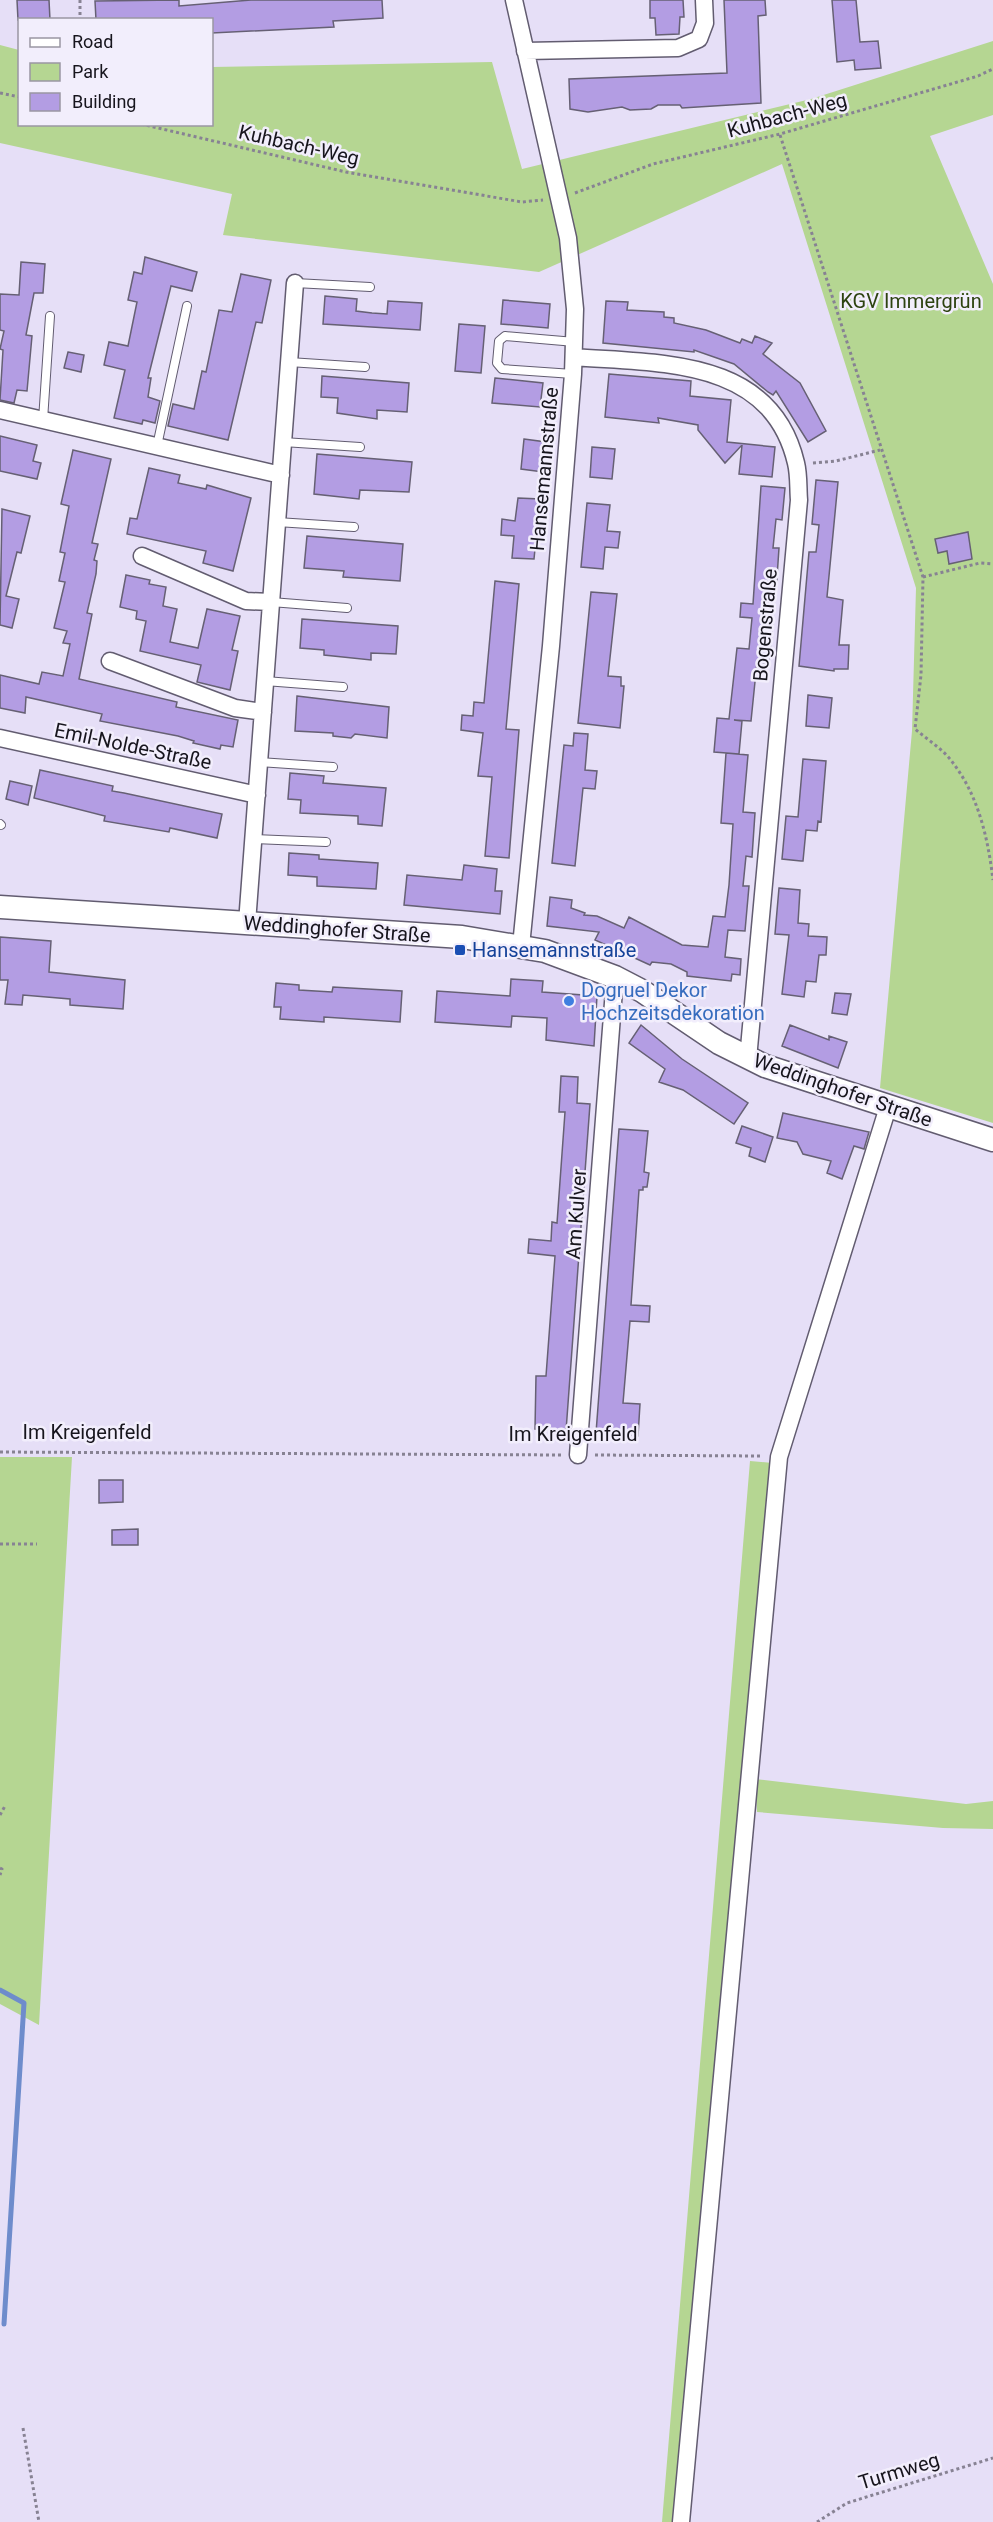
<svg xmlns="http://www.w3.org/2000/svg" width="993" height="2522" viewBox="0 0 993 2522" font-family="Roboto,sans-serif">
	<rect width="100%" height="100%" fill="#e6dff7"/>
	<path fill="#b5d692" d="M993,41v74l-63,21 63,148v839l-113,-35 32,-357 4,-143 -134,-424 -243,108 -316,-37 9,-41 -232,-51v-98l19,5 1,74h192v-57l280,-5 30,107 289,-70z
		M0,1457h72l-33,568 -39,-21z
		M750,1461l23,2 -98,1059h-13z
		M755,1779l211,25 27,-3v28l-50,-1 -186,-16z"/>
	<g fill="none" stroke-linecap="round" stroke-linejoin="round">
		<path stroke="#6e8ccc" stroke-width="5" d="M0,1990l24,13 -20,321"/>
	</g>
	<path fill="#b39de3" stroke="#666074" stroke-width="1.5" d="M17,0h32l1,20h-32z
		M179,0v6l72,-6h131l1,18 -50,3 1,6 -122,6v-13h-116l-1,-19z
		M650,0h33l1,17h-4l-1,17 -23,1 -1,-17h-5z
		M724,0h41l1,15 -8,1 3,87 -79,5 -2,-3h-22l-7,4 -21,1 -8,-3 -34,5 -18,-3 -1,-30 158,-6z
		M832,0h24l4,42 18,-1 3,27 -26,2 -1,-10 -17,2z
		M145,257l52,15 -5,19 -21,-5 -23,92h3l-3,19 12,4 -5,22 -12,-3 -1,4 -28,-6 11,-48 -21,-5 5,-23 19,4 9,-44 -9,-2 6,-28 8,2z
		M21,262l24,2 -2,29h-9l-8,42 6,1 -5,55 -10,-1 -3,13 -14,-3 3,-50 -3,-1 4,-18 -4,-1v-36l19,1z
		M241,274l30,6 -9,43 -6,-1 -28,118 -60,-14 5,-22 21,5 8,-38 4,1 13,-62 13,2z
		M325,296l32,3 -1,12 16,2 15,1 1,-13 34,2 -2,27 -97,-6z
		M503,300l47,4 -2,24 -47,-4z
		M606,301l22,1 -1,8 37,2v5l10,1v5l32,7 34,13 2,-4 10,4 3,-7 17,7 -9,11 37,29 26,48 -18,11 -32,-51 -3,4 -5,-3 -34,-28 -40,-14v2l-91,-9z
		M459,324l26,2 -4,47 -26,-2z
		M68,352l16,3 -3,17 -17,-4z
		M609,374l82,7 -1,15 41,4 -4,42 48,5 -3,30 -33,-3 3,-29 -17,18 -27,-33v-5l-40,-7 1,5 -54,-6z
		M322,376l87,7 -2,29 -30,-2v9l-40,-6 1,-15 -17,-1z
		M495,378l48,5 -3,24 -48,-4z
		M0,436l37,9 -4,16 8,2 -4,16 -37,-8z
		M524,439l22,3 -3,30 -22,-3z
		M592,447l23,2 -3,30 -22,-2z
		M73,450l38,9 -19,84 6,1 -4,16 3,1 -1,13 -9,39 5,1 -13,65 98,23 -1,5 62,13 -5,27 -12,-2 -1,4 -27,-6 1,-2 -16,-5 -78,-15 2,-7 -76,-17 -1,16 -25,-5v-33l39,9 3,-12 21,4 7,-32 -7,-1 4,-12 -13,-3 11,-46 -6,-1 6,-28 -5,-1 9,-46 -8,-2z
		M317,454l95,8 -3,30 -49,-2 -1,9 -45,-5z
		M149,468l31,7 -2,8 28,6 1,-4 44,13 -18,73 -30,-8 3,-12 -79,-17 3,-16 7,1z
		M816,480l22,2 -11,115 16,3 -4,45h10l-1,24h-14v2l-35,-5 10,-114h7l3,-27 -7,-1z
		M761,486l24,2 -3,32 -6,-1 -3,29h6l-3,44 -7,-1 -2,28 6,1 -4,43 -12,-1 -6,59 -17,-1 8,1 -3,33 -25,-2 3,-34 12,1 8,-71 12,1 3,-31 -12,-1 1,-14 12,1z
		M518,498l22,1 -6,60 -22,-1 2,-22 -13,-1 1,-16 13,2z
		M587,503l23,2 -3,26 13,1 -2,16 -13,-1 -2,22 -22,-2z
		M2,509l28,7 -9,37 -4,-1 -11,44 13,3 -7,29 -12,-3z
		M968,532l4,27 -23,5 -2,-13 -9,2 -3,-14z
		M307,536l96,8 -3,37 -57,-4 1,-6 -40,-3z
		M126,575l24,5 -1,4 17,3 -3,19 14,3 -7,33 28,6 9,-39 33,7 -8,34 6,1 -8,39 -33,-8 4,-17 -61,-14 6,-30 -10,-2 1,-8 -17,-4z
		M495,581l24,3 -13,145 13,1 -10,128 -24,-2 7,-79 -14,-1 5,-43 -22,-3 1,-15 11,1 1,-14 10,1z
		M591,592l26,2 -9,82 13,1v9h3l-4,42 -42,-5z
		M302,619l96,7 -2,28 -25,-1v7l-47,-5v-5l-24,-2z
		M808,695l24,3 -3,30 -23,-2z
		M297,696l92,11 -2,31 -32,-4 -4,4 -18,-2v-3l-38,-2z
		M574,733l14,1 -3,36 12,1 -2,18 -12,-1 -8,78 -23,-3 12,-118 9,1z
		M726,753l22,2 -5,57 12,1 -3,44 -6,-1 -3,30h6l-4,45 -17,-1 -3,27 16,2 -1,16 -8,-1 -1,7 -44,-5v-4l-16,-8 -19,-2 -2,3 -55,-25 4,-8 -52,-6 3,-29 22,3 -1,8 14,5 -1,2 13,1 27,12 5,-11 53,28 26,2 5,-31 12,1 4,-32 4,-61 -12,-1z
		M803,759l23,2 -5,61 -3,-1 -1,10 -11,-1 -3,31h-2l-19,-2 4,-43 12,1z
		M40,770l73,16 -1,5 12,2 98,21 -5,24 -47,-10 -1,4 -65,-11 1,-5 -71,-18z
		M290,773l34,3 -1,7 63,5 -4,38 -24,-2v-8l-58,-3 1,-13 -13,-1z
		M10,781l22,5 -4,19 -22,-6z
		M289,853l30,2v4l59,4 -2,26 -59,-3v-9l-29,-2z
		M464,865l33,4 -2,22h7l-2,23 -96,-9 3,-30 55,5z
		M779,888l21,2 -2,33 11,1 -1,12 19,1 -1,18h-7l-3,27 -10,-1 -2,16 -22,-3 7,-59 -14,-1z
		M0,937l51,4 -2,31 76,8 -2,29 -53,-4v-6l-47,-4 -1,10 -17,-1 3,-24h-8z
		M511,979l32,2 -1,11 55,4 -3,50 -48,-6 1,-22 -35,-2 -1,11 -76,-5 2,-31 73,5z
		M276,983l23,2v5l33,2 1,-5 69,4 -2,31 -76,-5v5l-44,-3 1,-12h-7z
		M835,993l16,1 -4,21 -15,-2z
		M641,1025l41,34 66,44 -14,21 -51,-34 -24,-8 6,-13 -36,-26z
		M790,1025l39,15v-4l18,6 -9,26 -56,-22z
		M561,1076l17,1 -1,26 13,1 -24,327 -31,-2 1,-53h10l9,-120 -27,-3 1,-14 22,2 1,-19 5,1 8,-111h-6z
		M783,1113l86,19 -5,17 -10,-3 -12,33 -15,-6 4,-12 -28,-7 -6,-12 -20,-4z
		M742,1126l31,11 -8,25 -16,-6 2,-8 -15,-5z
		M619,1129l29,2 -4,41 5,1 -2,14h-4v3h-4l-8,115 19,1 -1,16 -19,-1 -7,82 17,1 -2,32 -42,-3z
		M99,1480h24v22l-24,1z
		M138,1529v16h-26v-15z"/>
	<g fill="none" stroke-linecap="round" stroke-linejoin="round">
		<defs>
			<path id="lane" d="M295,283l75,4
				M289,362l76,5
				M573,374l-71,-5 -5,-6 2,-22 6,-5 70,6
				M43,420l7,-104
				M283,442l77,5
				M157,446l30,-140
				M277,522l77,5
				M271,602l76,6
				M265,681l78,6
				M259,762l74,5
				M0,824l1,1
				M254,839l72,3"/>
			<path id="street" d="M514,0l54,238 7,71 -2,65 -22,272 -30,300
				M525,51l153,-3 21,-9 6,-16 -1,-23
				M574,357c86,7 197,0 222,106 3,12 2,25 3,37l-51,559
				M0,410l281,65
				M142,556l104,45 25,1
				M110,661l125,47 28,4
				M0,738l257,57
				M247,923l48,-640
				M578,1455l37,-478
				M681,2522l98,-1065 109,-350"/>
			<path id="secondary" d="M0,907l462,30 83,14 70,26 27,14 77,52 46,23 228,74"/>
		</defs>
		<use href="#lane" stroke="#625c70" stroke-width="10"/>
		<use href="#street" stroke="#625c70" stroke-width="19"/>
		<use href="#secondary" stroke="#625c70" stroke-width="25"/>
		<path stroke="#878293" stroke-width="3" stroke-dasharray="3 3" stroke-linecap="butt" d="M80,0v20
			M0,93l20,4
			M141,124l205,48 176,30 21,-2
			M780,135l143,442 -2,98 -6,54c13,11 29,21 38,34 26,34 35,76 40,117
			M575,193l78,-29 127,-30 198,-58 15,-7
			M813,463l23,-2 44,-11
			M923,577l57,-14 13,1
			M0,1452l561,3
			M595,1455l167,1
			M0,1544h37
			M0,1815l5,-9
			M0,1868l2,1 -2,6
			M23,2428l16,94
			M817,2522l30,-19 146,-45"/>
		<use href="#lane" stroke="#fff" stroke-width="8"/>
		<use href="#street" stroke="#fff" stroke-width="16"/>
		<use href="#secondary" stroke="#fff" stroke-width="22"/>
	</g>
	<rect fill="#1a4fb4" stroke="#f2eefc" stroke-width="2" x="454" y="944" width="12" height="12" rx="3"/>
	<circle fill="#3f7fe0" stroke="#f2eefc" stroke-width="2" cx="569" cy="1001" r="6"/>
	<g text-anchor="middle" stroke-width="5" stroke-linejoin="round" paint-order="stroke">
		<g font-size="20" fill="#17151d" stroke="#f2eefc">
			<text transform="translate(787 115) rotate(-15)" y="7">Kuhbach-Weg</text>
			<text transform="translate(299 145) rotate(13)" y="7">Kuhbach-Weg</text>
			<text transform="translate(544 469) rotate(-85)" y="7">Hansemannstraße</text>
			<text transform="translate(765 625) rotate(-85)" y="7">Bogenstraße</text>
			<text transform="translate(133 746) rotate(12)" y="7">Emil-Nolde-Straße</text>
			<text transform="translate(337 929) rotate(4)" y="7">Weddinghofer Straße</text>
			<text transform="translate(843 1090) rotate(19)" y="7">Weddinghofer Straße</text>
			<text transform="translate(576 1214) rotate(-86)" y="7">Am Kulver</text>
			<text x="87" y="1439">Im Kreigenfeld</text>
			<text x="573" y="1441">Im Kreigenfeld</text>
			<text transform="translate(899 2471) rotate(-17)" y="7">Turmweg</text>
		</g>
		<g font-size="20" fill="#2d4310" stroke="#f2eefc">
			<text x="911" y="308">KGV Immergrün</text>
		</g>
		<g font-size="20" fill="#164399" stroke="#f2eefc" text-anchor="start">
			<text x="472" y="957">Hansemannstraße</text>
		</g>
		<g font-size="20" fill="#366cbe" stroke="#f2eefc" text-anchor="start">
			<text x="581" y="997">Dogruel Dekor<tspan x="581" dy="23">Hochzeitsdekoration</tspan></text>
		</g>
	</g>
	<rect x="18" y="18" width="195" height="108" fill="#f2eefc" stroke="#9a97a3" stroke-width="1.5"/>
	<rect x="30" y="38" width="30" height="9" fill="#ffffff" stroke="#9a97a3" stroke-width="1.5"/>
	<text x="72" y="48" font-size="18" fill="#17151d">Road</text>
	<rect x="30" y="63" width="30" height="18" fill="#b5d692" stroke="#9a97a3" stroke-width="1.5"/>
	<text x="72" y="78" font-size="18" fill="#17151d">Park</text>
	<rect x="30" y="93" width="30" height="18" fill="#b39de3" stroke="#9a97a3" stroke-width="1.5"/>
	<text x="72" y="108" font-size="18" fill="#17151d">Building</text>
</svg>
